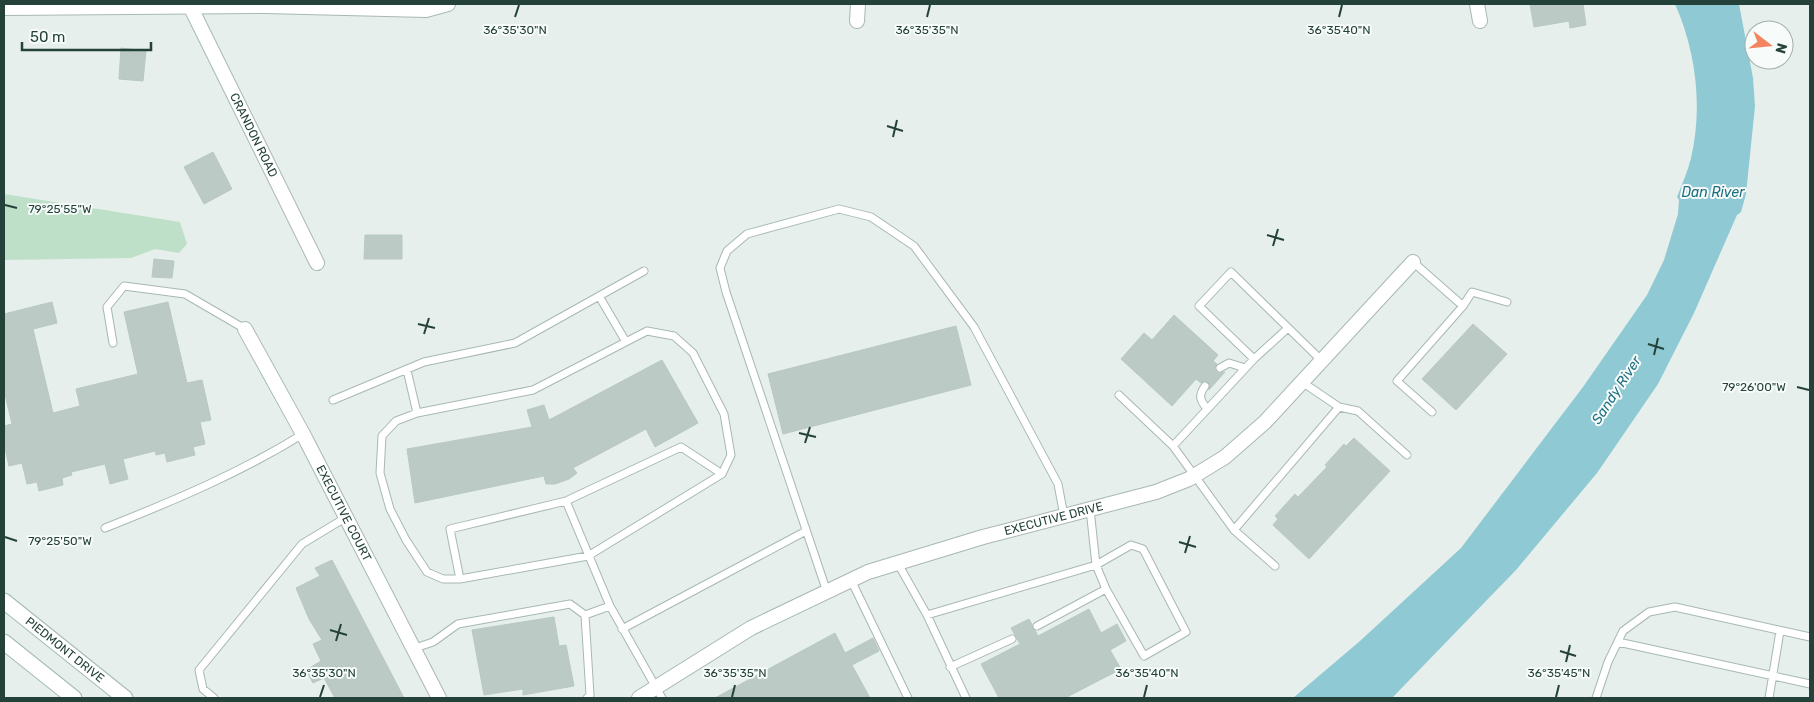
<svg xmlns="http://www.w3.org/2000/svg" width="1814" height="702" viewBox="0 0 1814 702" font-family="Rubik,sans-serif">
	<rect width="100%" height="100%" fill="#e6efeb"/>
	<path fill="#bfe0c8" d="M4,194l176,28 7,22 -8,9 -24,-4 -24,9 -127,2z"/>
	<path fill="#8ec9d4" d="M1675,4h64l14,74 2,28 -9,88 -5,18 -4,3 -43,98 -36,71 -61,89 -81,97 -124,128h-99l67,-57 101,-93 122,-161 64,-92 17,-35 14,-46 1,-14 -2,-3c5,-13 11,-26 14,-39 12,-51 5,-107 -16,-154z"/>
	<path fill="#bbcac4" stroke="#b8c9c2" d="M1530,4h53l3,21 -16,3 -1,-7 -35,6z
		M121,48l25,3 -3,30 -24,-2z
		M213,152l19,37 -28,15 -20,-37z
		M365,235h37v24h-38z
		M154,259l20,2 -2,17 -20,-1z
		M52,302l5,21 -24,6 20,84 27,-7 -4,-17 62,-15 -14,-62 44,-10 19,81 15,-3 9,40 -11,2 5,22 -12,3 2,8 -28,7 -2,-9 -9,2 -1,-4 -32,8 5,20 -18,5 -5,-20 -34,8 1,3 -10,3 1,7 -24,6 -2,-9 -10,2 -5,-21 -13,3 -5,-22v-18l8,-2 -8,-34v-76z
		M1174,315l44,40 -5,6 4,3 -2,6 4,3 6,-1 -16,18 -1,-8 -7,1 -5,-4 -24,27 -51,-47 23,-26 8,7z
		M1473,324l34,30 -51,56 -34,-31z
		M956,326l15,59 -188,49 -15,-60z
		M662,360l36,63 -43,24 -9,-18 -73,39 4,5 -8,6 -14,5h-9l-2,-8 -129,27 -8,-54 125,-22 -5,-17 17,-5 5,15z
		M1354,438l36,33 -81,88 -36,-34 5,-6 -3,-3 20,-22 3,3 29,-30 -2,-2 19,-21 2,2z
		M332,560l72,138h-69l-11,-20 -11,5 -7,-13 15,-9 -8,-17 9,-4 -13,-21 -13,-31 24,-12 -5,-8z
		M1089,609l12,24 16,-9 9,17 -16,9 11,19 -56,29h-66l-18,-34 39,-20 -9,-16 18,-9 9,17z
		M554,617l5,29 7,-1 8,41 -51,9v-6l-39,6 -12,-65z
		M835,633l10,20 28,-15 6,13 -27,14 18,33h-155z"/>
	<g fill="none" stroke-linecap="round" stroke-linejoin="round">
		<defs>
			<path id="lane" d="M1413,262l50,44
				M599,296l27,46
				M113,343l-6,-36 17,-21 61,8 60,35
				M1254,359l34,-31
				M1322,361l-91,-89 -32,34 55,53 -81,87 61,84 105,-123
				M1220,368l9,-5 16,5
				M407,370l10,43
				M1302,382l37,25 19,4 49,44
				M1205,386c-7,10 -5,14 2,23
				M1119,395l54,51
				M333,400l91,-38 91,-19 129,-72
				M1432,412l-35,-31 66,-75 9,-14 35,10
				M566,501l115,-54 41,27
				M105,528c68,-27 135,-55 198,-94
				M1234,530l41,36
				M897,562l30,53 39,83
				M460,579h-17l-16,-7 -21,-32 -16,-31 -10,-36 2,-37 14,-15 21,-8 116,-23 114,-59 27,5 19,17 31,61 7,41 -9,19 -134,82 -128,23 -10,-50 116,-28 44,105 52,92
				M851,580l57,118
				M827,592l-101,-300 -6,-24 7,-17 20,-17 92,-25 32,8 43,29 60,81 84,157 6,32
				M585,615l25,-9
				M927,615l169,-50 35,-20 12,4 43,83 -42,24 -38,-67 -10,-24 -6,-56
				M1037,626l69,-37
				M622,629l184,-98
				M1618,642l192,42
				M415,648l18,-6 25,-18 112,-20 15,11 5,80 -3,3
				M950,667l62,-28
				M214,698l-11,-9 -4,-19 103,-126 43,-26
				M1596,698l12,-36 15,-31 26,-19 26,-5 135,30
				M1769,698l11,-67"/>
			<g id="street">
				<path d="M1477,4l3,17"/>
				<path id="s1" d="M190,6l127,257"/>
				<path d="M4,8l261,-2 161,4 22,-6"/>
				<path d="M857,21l1,-17"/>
				<path id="s2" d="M245,329l58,105 136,264"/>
				<path id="s3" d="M639,698l112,-70 117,-56 115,-35 173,-45 33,-13 36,-22 40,-35 148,-160"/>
			</g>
			<g id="secondary">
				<path id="s4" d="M4,601l121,97"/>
				<path d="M4,642l70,56"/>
			</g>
		</defs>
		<use href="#lane" stroke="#a8b8b2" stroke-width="9"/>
		<use href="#street" stroke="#a8b8b2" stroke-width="16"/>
		<use href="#secondary" stroke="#a4bbb3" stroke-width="17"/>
		<use href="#lane" stroke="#fff" stroke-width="7"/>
		<use href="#street" stroke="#fff" stroke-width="14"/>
		<use href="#secondary" stroke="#fff" stroke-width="15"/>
	</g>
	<path fill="none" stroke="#24423a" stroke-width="2" d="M515,17l4,-12M927,17l3,-12M1339,17l3,-12M887,126l16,5M893,137l4,-17M5,205l12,3M1267,235l17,5M1273,246l5,-17M418,324l17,4M424,334l5,-16M1648,344l16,5M1654,355l4,-17M1797,387l12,3M799,433l17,4M805,443l5,-16M5,537l12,4M1179,542l17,5M1185,553l5,-17M330,630l17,5M336,641l5,-17M1560,651l16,5M1566,662l4,-17M320,697l4,-12M732,697l3,-12M1144,697l3,-12M1556,697l3,-12"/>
	<g text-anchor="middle" stroke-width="4" stroke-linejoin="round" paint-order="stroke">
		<g font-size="12" fill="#24423a" stroke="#f7fbf9">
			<text dy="4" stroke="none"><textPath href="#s1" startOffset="144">CRANDON ROAD</textPath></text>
			<text dy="4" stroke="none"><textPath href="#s2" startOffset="209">EXECUTIVE COURT</textPath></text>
			<text dy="4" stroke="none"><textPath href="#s3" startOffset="455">EXECUTIVE DRIVE</textPath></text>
			<text dy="4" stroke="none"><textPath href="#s4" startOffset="78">PIEDMONT DRIVE</textPath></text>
		</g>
		<g font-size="14" font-style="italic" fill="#1c6f80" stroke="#f7fbf9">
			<text x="1713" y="197">Dan River</text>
			<text transform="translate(1616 390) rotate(-57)" y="5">Sandy River</text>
		</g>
	</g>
	<g font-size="12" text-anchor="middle" fill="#24423a" stroke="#f7fbf9" stroke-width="4" stroke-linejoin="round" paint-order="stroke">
		<text x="515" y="34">36°35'30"N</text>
		<text x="927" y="34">36°35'35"N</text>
		<text x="1339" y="34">36°35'40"N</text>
		<text x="60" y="213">79°25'55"W</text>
		<text x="1754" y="391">79°26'00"W</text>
		<text x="60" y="545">79°25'50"W</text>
		<text x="324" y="677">36°35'30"N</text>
		<text x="735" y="677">36°35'35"N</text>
		<text x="1147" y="677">36°35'40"N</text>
		<text x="1559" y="677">36°35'45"N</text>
	</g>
	<rect width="1814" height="702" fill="none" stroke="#24423a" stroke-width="10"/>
	<g transform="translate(1769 45) rotate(106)"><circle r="24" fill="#f7fbf9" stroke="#a3b1ad"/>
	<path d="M0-4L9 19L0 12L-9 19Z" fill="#f4845f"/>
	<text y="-8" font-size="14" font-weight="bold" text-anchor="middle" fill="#24423a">N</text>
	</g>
	<path d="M22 42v8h129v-8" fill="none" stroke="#24423a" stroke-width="2.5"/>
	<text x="30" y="42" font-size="15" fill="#24423a" stroke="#f7fbf9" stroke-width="4" paint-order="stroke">50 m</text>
</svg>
